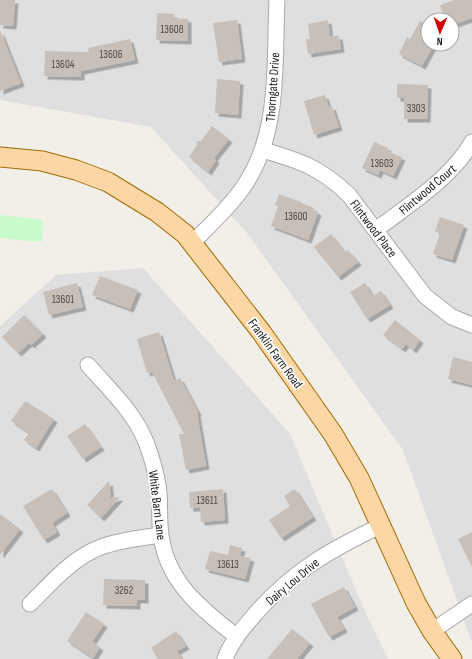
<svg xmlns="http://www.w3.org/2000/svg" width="472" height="659" viewBox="0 0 472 659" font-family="'Sofia Sans Condensed',sans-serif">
	<defs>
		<filter id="shadow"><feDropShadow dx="3.5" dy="3.5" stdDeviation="0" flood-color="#0004"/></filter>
	</defs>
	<rect width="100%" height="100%" fill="#f2efe9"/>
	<path fill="#e0dfdf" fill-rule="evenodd" d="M0,0h472v643l-69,-193 -156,-217 -96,-106 -151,-27zM428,20h24v24h-24z
		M143,268l147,166 76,180 22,45h-388v-333l56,-51z"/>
	<path fill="#c8facc" d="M0,215l43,5 -1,22 -42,-4z"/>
	<path fill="#c7bfb8" filter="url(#shadow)" d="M0,0h15l-2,26 -13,-1z
		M454,0h18v18l-20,7v-5h-7l-5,-15z
		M157,13l17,1v4l14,1v22l-32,-1z
		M237,20l5,39 -23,3 -6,-39z
		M328,20l2,16h9l2,13 -33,5 -2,-15h4l-2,-15z
		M420,21l8,4v19h6l-12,22 -23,-12 8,-17 3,2z
		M0,30l21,53 -21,8z
		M130,39l5,21 -54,11v6l-37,-1 1,-25 44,1 -1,-4z
		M217,79l23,2 -2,34 -23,-2z
		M397,84l31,1 -1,34h-23v-21h-7z
		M325,95l4,13 3,-2 7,21 -25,8 -10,-34z
		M212,126l17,13 -15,19 2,2 -8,12 -19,-15 8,-12v-4h4z
		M374,142l14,6 -1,3 15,6 -9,19 -13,-6 -2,5 -16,-7z
		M279,194l22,8v1l13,5v2l4,2 -10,28 -37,-14 7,-19 -3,-2z
		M440,217l24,8 -12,35 -19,-6 7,-21 -5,-2z
		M331,234l14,18 3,-2 10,12 -20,15 -24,-30z
		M100,276l38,14 -8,19 -38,-14z
		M77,283l6,24 -34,8 -6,-23z
		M365,283l8,13 8,-5 9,14 -23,14 -17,-27z
		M24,315l19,19 -12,11 -2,-2 -11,10 -16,-16z
		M395,320l25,20 -7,10 -7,-6 -4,5 -19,-14z
		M159,332l15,49 6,-3 18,34 -1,1 9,53 -20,4 -7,-36h5l-32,-62 -5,1 -10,-34z
		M453,357l19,5v23l-24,-6z
		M25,401l29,18 -18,29 -12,-8 5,-7 -18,-12z
		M85,424l16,23 -18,12 -16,-23z
		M109,481l2,17 9,-1 -19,21 -14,-13z
		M52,489l15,24 -15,10 5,9 -13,8 -21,-34z
		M223,489l2,31 -24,2 -1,-14h-10l-1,-16z
		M295,489l18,28 -32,21 -12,-18 21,-14 -6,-10z
		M0,514l20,15 -20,26z
		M472,532v35l-14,-28z
		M230,545l12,3 -2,8 11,2 -6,21 -40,-10 5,-18 18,4z
		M104,579l41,1v20h-8v6l-34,-1z
		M344,587l11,20 -18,10 7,12 -15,8 -18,-33z
		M86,612l18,12 -12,18 8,5 -7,11 -26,-17z
		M292,629l18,14 -13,16h-30z
		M176,631l10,15 -9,5 5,8h-24l-7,-11z"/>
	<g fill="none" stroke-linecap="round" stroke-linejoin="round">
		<defs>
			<path id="minor" d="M263,150c37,11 57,17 86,45l76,101 27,21 20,8
				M376,230c33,-26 75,-51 96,-88
				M192,243c17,-17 36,-34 50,-54 39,-54 32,-125 35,-189
				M88,365c21,24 46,47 58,77 6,16 11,33 13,50 1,14 0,29 2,43 6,48 41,74 76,102
				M30,604c21,-21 42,-46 71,-57 19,-7 40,-9 60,-12
				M432,631l40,-27
				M225,659c6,-17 19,-32 31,-46 37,-42 74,-63 124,-87"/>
			<path id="major" d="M0,157l42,4 34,9 32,12 49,30 28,22 77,99 71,101 26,44 57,125 16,28 20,28"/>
		</defs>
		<use href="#minor" stroke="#a9a9a9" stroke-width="17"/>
		<use href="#major" stroke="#a06b00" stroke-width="21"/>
		<use href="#minor" stroke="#fff" stroke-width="15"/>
		<use href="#major" stroke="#fcd6a4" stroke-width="19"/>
	</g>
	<g text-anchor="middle" stroke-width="3.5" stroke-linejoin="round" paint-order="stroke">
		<g font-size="11" fill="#4b4948">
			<text x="172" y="33">13608</text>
			<text x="111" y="58">13606</text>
			<text x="63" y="68">13604</text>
			<text x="416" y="112">3303</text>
			<text x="382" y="167">13603</text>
			<text x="296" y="220">13600</text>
			<text x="63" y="303">13601</text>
			<text x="207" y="504">13611</text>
			<text x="228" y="568">13613</text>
			<text x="124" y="594">3262</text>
		</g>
		<g font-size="13" fill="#222" stroke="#fff">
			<text transform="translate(272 87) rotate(-86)" y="5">Thorngate Drive</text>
			<text transform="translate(427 189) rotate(-40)" y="5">Flintwood Court</text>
			<text transform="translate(374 228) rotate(53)" y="5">Flintwood Place</text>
			<text transform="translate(276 353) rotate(54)" y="5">Franklin Farm Road</text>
			<text transform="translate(158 505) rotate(83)" y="5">White Barn Lane</text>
			<text transform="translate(292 581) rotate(-40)" y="5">Dairy Lou Drive</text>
		</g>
	</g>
	<g transform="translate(440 32) rotate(182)"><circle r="19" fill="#ffffff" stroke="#a7a7a7"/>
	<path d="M0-3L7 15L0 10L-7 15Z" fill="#d40000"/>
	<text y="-6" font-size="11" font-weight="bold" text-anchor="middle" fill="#222222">N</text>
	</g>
</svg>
